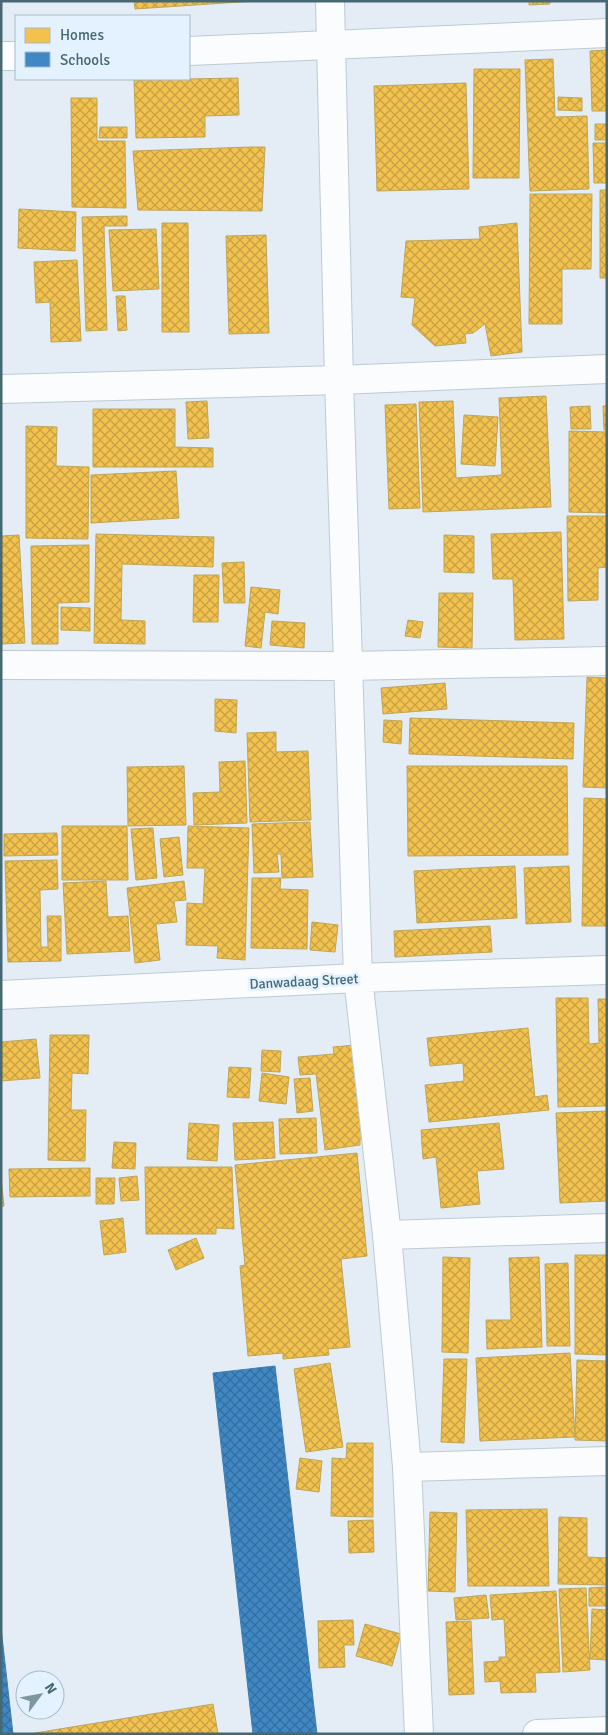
<svg xmlns="http://www.w3.org/2000/svg" width="608" height="1735" viewBox="0 0 608 1735" font-family="Signika,sans-serif">
	<defs>
		<pattern id="homes-cross-hatch" width="8" height="8" patternUnits="userSpaceOnUse" patternTransform="scale(1.25)"><rect width="8" height="8" fill="#f2c14e"/><path d="M0 0l8 8M0 8l8-8" fill="none" stroke="#c6a145"/></pattern>
		<pattern id="schools-cross-hatch" width="8" height="8" patternUnits="userSpaceOnUse" patternTransform="scale(1.25)"><rect width="8" height="8" fill="#3f88c5"/><path d="M0 0l8 8M0 8l8-8" fill="none" stroke="#346e9c"/></pattern>
	</defs>
	<rect width="100%" height="100%" fill="#e4edf6"/>
	<path fill="url(#homes-cross-hatch)" stroke="#bea659" d="M134,1h121l-120,8z
		M529,1h21v3l-21,1z
		M607,50v61h-15l-2,-60z
		M553,59l2,58 32,-1 2,73 -59,2 -5,-131z
		M474,69h46l-1,109h-46z
		M238,78l1,37 -34,1v21l-69,1 -2,-58z
		M466,83l3,106 -92,2 -3,-105z
		M558,97l24,1v13l-24,-1z
		M71,98h26v43h28l1,67 -54,-1z
		M595,124h12v16h-12z
		M100,127h27v11h-28z
		M593,143h14v40h-13z
		M251,147h14l-3,64 -124,-1 -5,-59z
		M600,190h7v88h-7z
		M530,194h62l-1,75h-29v55h-33z
		M19,209l57,3 -1,39 -57,-3z
		M127,216v10h-23l3,104 -21,1 -4,-114z
		M162,223h26l1,109h-27z
		M517,223l5,129 -31,4 -6,-32 -12,9 -8,1 1,9 -31,3 -23,-21 3,-27 -14,-1 5,-56 74,-2 -1,-12z
		M156,229l3,60 -46,2 -4,-61z
		M266,235l3,98 -40,1 -3,-98z
		M77,260l4,81 -30,1 -1,-40 -14,1 -2,-41z
		M116,296h9l2,34 -9,1z
		M546,396l5,111 -128,5 -4,-110 34,-1 3,77 46,-3 -3,-77z
		M207,401l2,37 -21,1 -2,-37z
		M416,404l4,104 -31,1 -4,-104z
		M590,406l1,23h-20l-1,-22z
		M603,406h4v24h-3z
		M93,409h82v38l38,1v19h-120z
		M464,415l34,2 -3,49 -34,-2z
		M26,426l31,1 -1,39 33,1 -1,72 -62,-1z
		M569,431l38,1v81l-38,-1z
		M176,471l3,47 -88,5v-48z
		M567,516h40v51l-9,1v32l-30,1z
		M561,532l3,107 -49,1 -2,-61h-20l-2,-45z
		M96,534l118,3 -1,30 -91,-3 -1,56 24,1v23l-51,-1z
		M19,535l6,108 -24,1v-108z
		M444,535l30,1v37l-30,-1z
		M89,545v57l-31,1v41h-26l-1,-98z
		M244,562l1,41h-21l-2,-40z
		M194,575h25l-1,47h-25z
		M251,587l29,3 -2,24 -13,-2 -4,36 -16,-2z
		M439,593h34l-1,55 -34,-1z
		M61,607l29,1v23l-29,-1z
		M408,620l15,2 -3,16 -15,-2z
		M272,621l33,2 -1,25 -34,-3z
		M587,677l20,1v110l-24,-1z
		M445,683l2,26 -64,5 -2,-26z
		M215,699l22,1 -1,33 -21,-2z
		M410,718l164,5 -1,36 -164,-5z
		M384,720l18,1 -1,23 -18,-2z
		M276,732v20l32,-1 3,69 -61,2 -3,-89z
		M245,761l2,62 -53,2 -1,-32 27,-1 -1,-30z
		M184,766l2,59 -58,1 -1,-59z
		M407,766h160l1,89 -160,1z
		M584,798l23,1v127h-25z
		M310,822l3,55 -31,1 -1,-24h-4l2,18 -25,1 -2,-49z
		M62,826h65l1,54h-66z
		M188,826l61,2 -4,132 -28,-2 1,-12 -32,-1 1,-42 16,1 2,-36h-18z
		M153,828l4,50 -21,2 -5,-51z
		M57,833l1,22 -54,1v-22z
		M179,837l4,38 -19,2 -4,-38z
		M57,860l1,29 -18,1 1,57h7l-1,-31h14v45l-53,1 -3,-101z
		M515,866l2,52 -100,5 -3,-52z
		M569,866l2,56 -45,2 -2,-56z
		M252,878h29l-1,11 28,1 -1,59 -56,-1z
		M106,881l2,36 20,-1 2,35 -63,3 -4,-71z
		M184,881l2,19 -12,1 3,21 -21,2 4,36 -25,3 -8,-75z
		M312,922l26,3 -3,27 -25,-2z
		M490,926l2,26 -97,5 -1,-26z
		M556,998h32l1,46 10,-1 -1,-44h9v107l-49,1z
		M528,1028l7,69 12,-2 2,15 -120,12 -4,-37 39,-4 -1,-18 -33,3 -3,-28z
		M50,1035h39l-1,39 -16,-1 -1,37h15l-1,51 -37,-1z
		M36,1039l4,39 -39,3v-39z
		M355,1045l12,93 -7,1v6l-35,5 -9,-76 -16,1 -2,-18 36,-3 -1,-7z
		M262,1050l19,1 -1,21 -19,-1z
		M229,1067l22,1 -2,30 -22,-1z
		M262,1073l27,4 -3,27 -27,-3z
		M310,1078l3,33 -16,2 -3,-34z
		M607,1111v90l-47,2 -4,-90z
		M316,1118l1,35 -37,1 -1,-35z
		M273,1122l2,36 -40,2 -2,-37z
		M189,1123l30,2 -2,36 -30,-2z
		M499,1123l5,46 -27,2 3,33 -39,4 -5,-51 -13,2 -2,-29z
		M114,1142l22,1 -1,26 -23,-1z
		M357,1153l10,103 -26,3 9,88 -22,2 1,6 -46,4v-6l-35,3 -8,-90 5,-1 -10,-100z
		M145,1167h87l2,62 -18,-1v6h-70z
		M90,1168v28l-80,1 -1,-28z
		M137,1176l2,24 -18,1 -2,-23z
		M1,1178l3,28 -3,1z
		M96,1178h19l-1,26h-18z
		M123,1218l3,34 -22,3 -4,-34z
		M196,1238l8,20 -28,12 -8,-20z
		M575,1255h32v100l-32,-1z
		M443,1257l27,1 -2,95 -26,-1z
		M539,1257l3,90 -55,2 -1,-29h25l-2,-62z
		M568,1263l2,83h-23l-2,-82z
		M570,1353l5,84 -95,4 -4,-83z
		M444,1359h23l-3,84 -23,-1z
		M577,1360l30,1v80l-32,-1z
		M330,1363l13,84 -37,5 -12,-83z
		M347,1443h26v74l-42,-1 1,-58 14,1z
		M300,1458l22,3 -3,31 -23,-3z
		M547,1509l2,77h-81l-2,-76z
		M430,1512l27,1 -2,79 -27,-1z
		M559,1517l28,1v39l20,1v27l-49,-1z
		M373,1520l1,32 -25,1 -1,-32z
		M607,1587v19h-18v-18z
		M586,1588l4,82 -27,2 -4,-83z
		M556,1591l4,81 -25,1 1,19 -35,1 -1,-12 -15,1 -1,-20 15,-1v-4h7l-2,-38 -12,1 -2,-25z
		M486,1595l3,23 -33,2 -2,-22z
		M592,1609l15,1v50l-17,-1z
		M353,1620l1,25h-10l1,22 -26,1 -1,-47z
		M471,1621l3,73 -25,1 -3,-73z
		M365,1624l36,10 -9,32 -36,-10z
		M213,1704l5,30h-183v-1z"/>
	<path fill="url(#schools-cross-hatch)" stroke="#417eac" d="M275,1366l42,368h-64l-40,-361z
		M1,1628l12,106h-12z"/>
	<g fill="none" stroke-linecap="round" stroke-linejoin="round">
		<defs>
			<path id="minor" d="M189,51l418,-18
				M1,56h15
				M1,389l338,-9 268,-11
				M1,665l346,1 260,-5
				M387,1235l220,-7
				M407,1467l200,-6
				M537,1734l70,-3"/>
			<path id="tertiary" d="M330,1l9,379 19,598 29,257 20,232 12,267
				M1,995l357,-17 249,-8"/>
		</defs>
		<use href="#minor" stroke="#bdcad2" stroke-width="30"/>
		<use href="#tertiary" stroke="#bdcad2" stroke-width="30"/>
		<use href="#minor" stroke="#fbfcfe" stroke-width="28"/>
		<use href="#tertiary" stroke="#fbfcfe" stroke-width="28"/>
	</g>
	<g text-anchor="middle" stroke-width="5" stroke-linejoin="round" paint-order="stroke">
		<g font-size="14" fill="#466872" stroke="#e4f2ff">
			<text transform="translate(304 981) rotate(-3)" y="5">Danwadaag Street</text>
		</g>
	</g>
	<rect width="608" height="1735" fill="none" stroke="#466872" stroke-width="5"/>
	<rect x="15" y="15" width="175" height="65" fill="#e4f2ff" stroke="#a5bbc7"/>
	<rect x="25" y="28" width="25" height="15" fill="#f2c14e" stroke="#a5bbc7"/>
	<text x="60" y="40" font-size="15" fill="#466872">Homes</text>
	<rect x="25" y="52" width="25" height="15" fill="#3f88c5" stroke="#a5bbc7"/>
	<text x="60" y="65" font-size="15" fill="#466872">Schools</text>
	<g transform="translate(40 1695) rotate(58)"><circle r="24" fill="#e4f2ff" stroke="#a5bbc7"/>
	<path d="M0-4L9 19L0 12L-9 19Z" fill="#7d97a0"/>
	<text y="-8" font-size="14" font-weight="bold" text-anchor="middle" fill="#466872">N</text>
	</g>
</svg>
